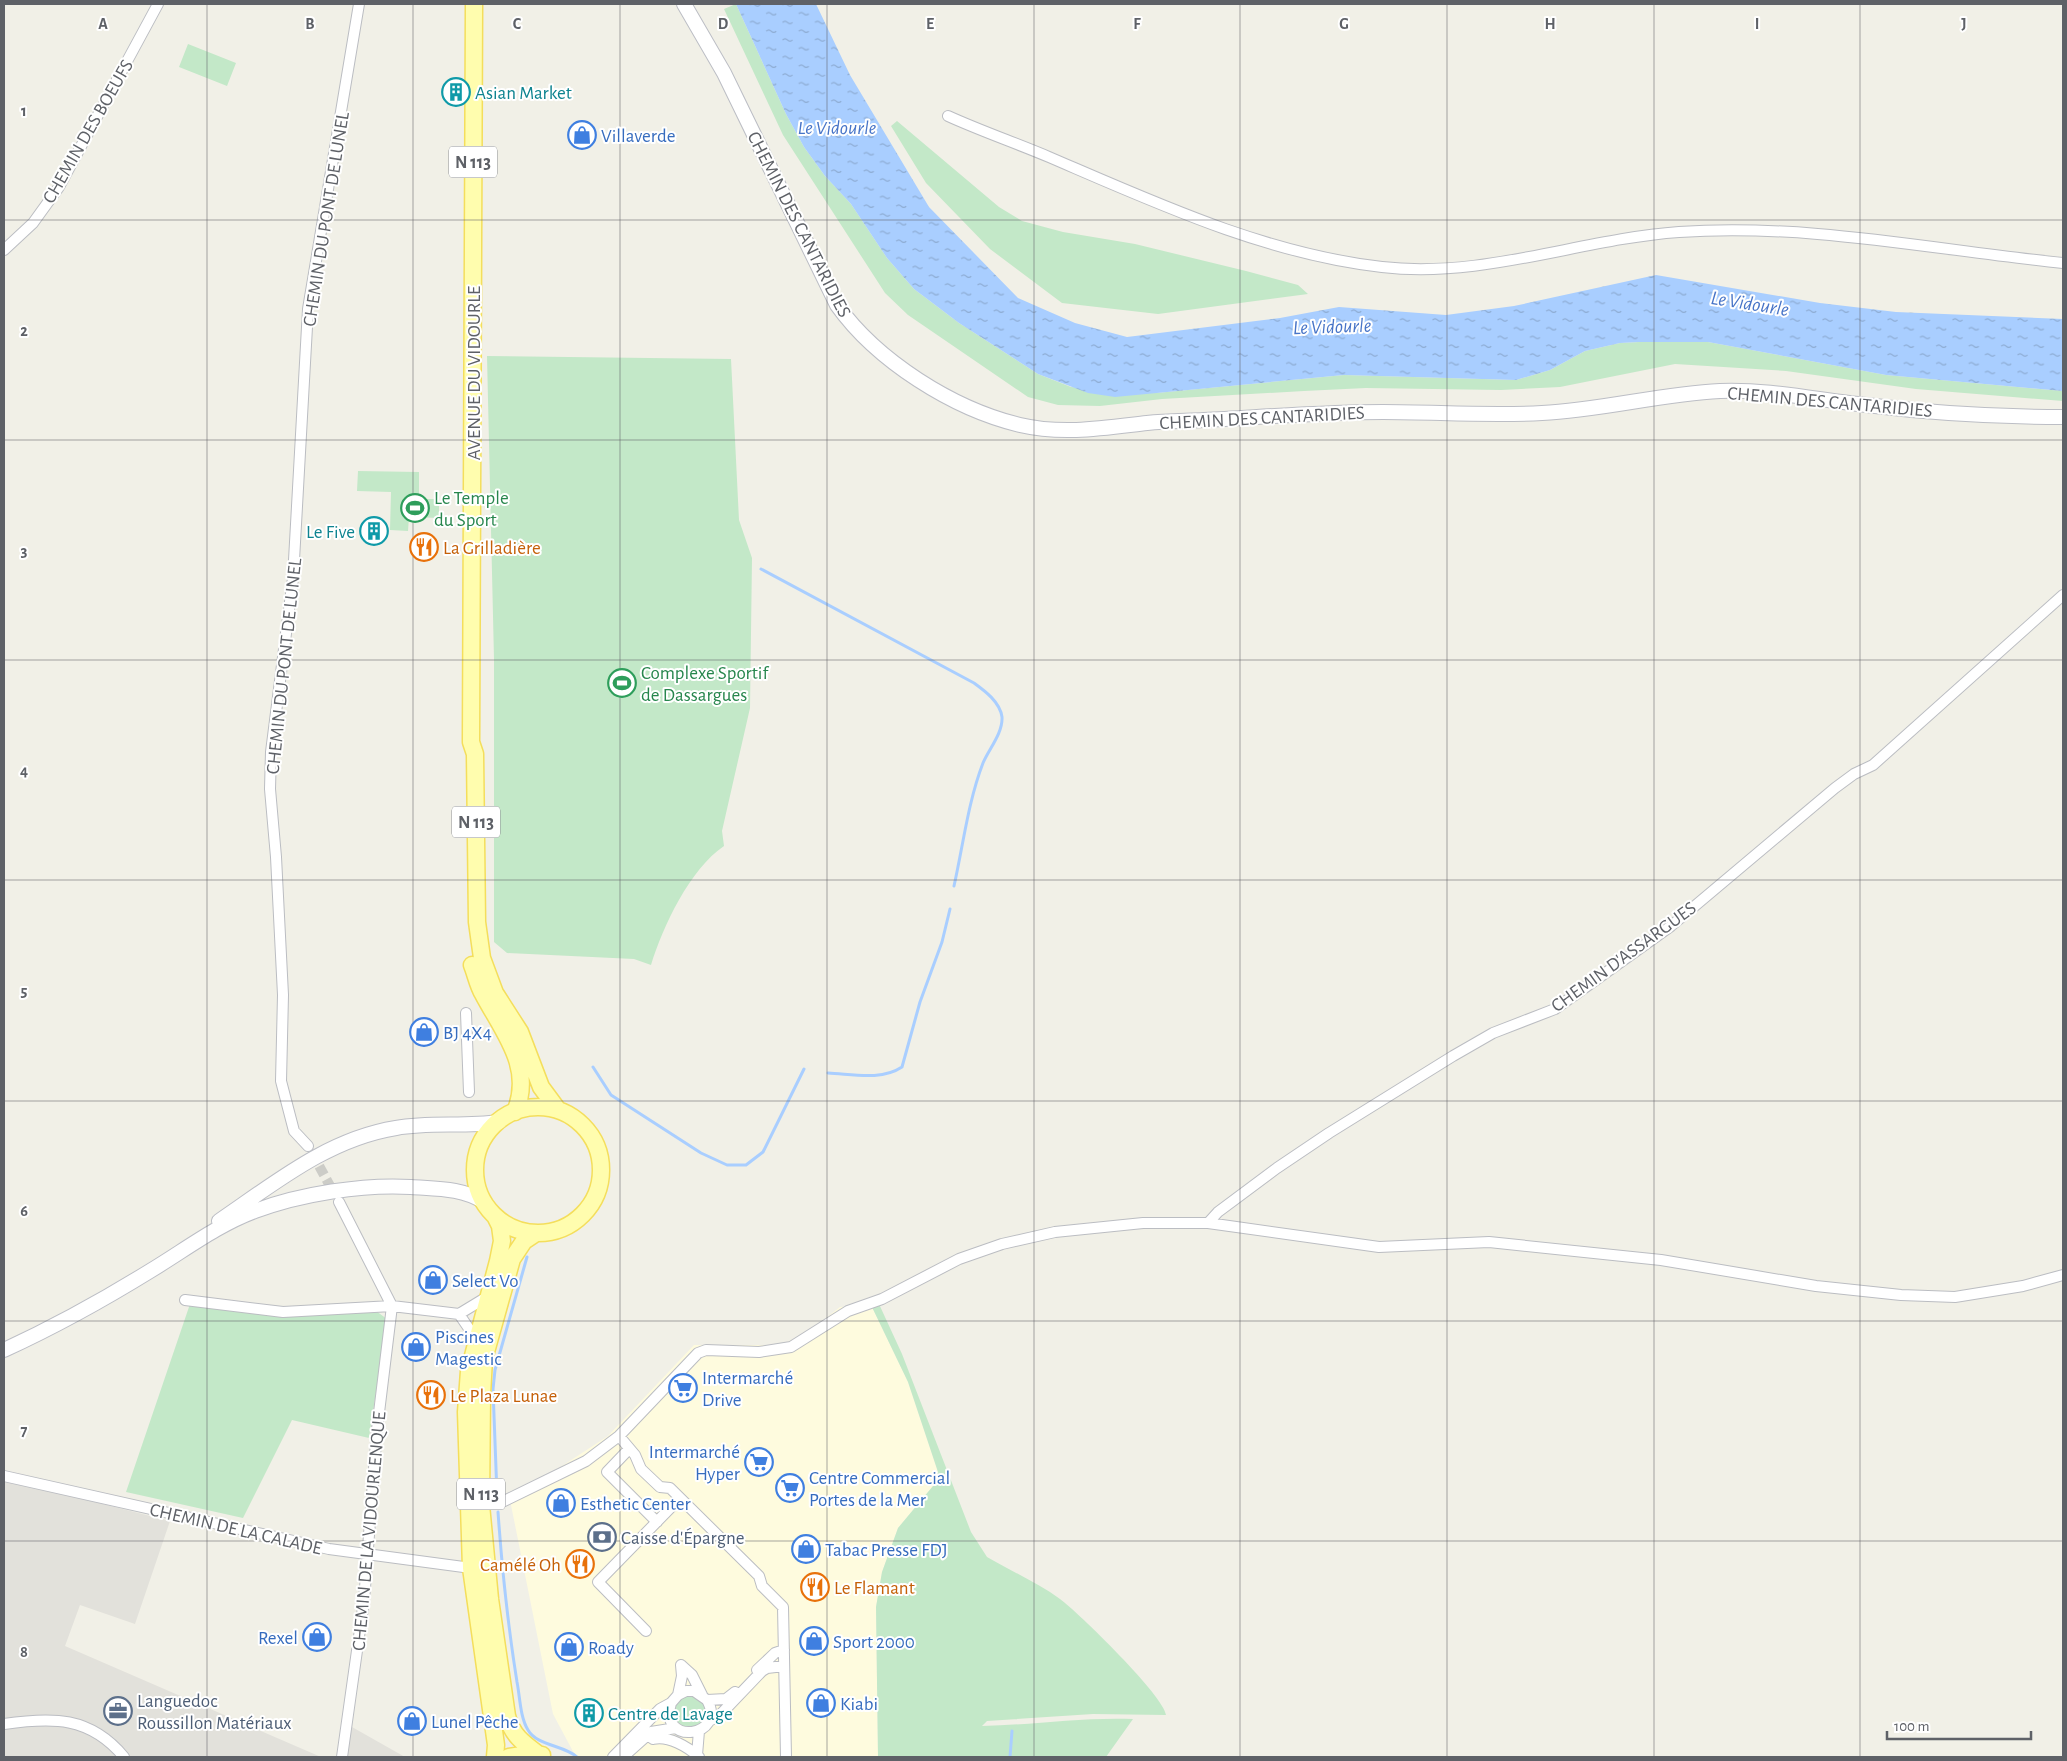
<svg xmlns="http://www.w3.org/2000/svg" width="2067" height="1761" viewBox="0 0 2067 1761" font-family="'Alegreya Sans',sans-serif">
	<defs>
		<pattern id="water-ripples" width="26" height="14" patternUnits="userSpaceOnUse" patternTransform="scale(1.25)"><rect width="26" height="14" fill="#a9ceff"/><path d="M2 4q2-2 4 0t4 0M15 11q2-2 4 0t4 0" fill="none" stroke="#8dabd2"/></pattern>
	</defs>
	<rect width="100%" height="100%" fill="#f1f0e7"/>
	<path fill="#fefbde" d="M871,1305l37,77 30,90 -5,14 -35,42 -16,44 -6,35 2,150h-302l-23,-43 -43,-214 98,-64 86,-91h86l27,-12 33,-26z"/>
	<path fill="#e2e1db" d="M4,1479l166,42 -35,103 -55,-19 -15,41 256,111h-317z
		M352,1727l53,30h-59z"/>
	<path fill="#c3e8c8" d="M736,4l50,110 18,33 21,29 26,28 36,54 27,31 45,34 79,51 33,13 85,6 188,-18 172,5 34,-10 35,-19 35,-8 19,-1h69l178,33 177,16v10l-147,-12 -130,-18 -111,-7 -115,23 -59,3 -135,-2 -62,3 -142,8 -62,7 -42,-1 -30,-8 -120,-82 -23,-22 -102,-158 -59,-126z
		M188,44l48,19 -9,23 -48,-19z
		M897,121l102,86 23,14 41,11 72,12 111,27 52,14 10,9 -150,20 -96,-11 -72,-54 -64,-66 -35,-57z
		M487,356l244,3 8,161 13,38 -2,150 -28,123 2,15c-34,23 -61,80 -73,119l-17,-6 -127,-6 -13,-11v-283z
		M358,471l61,1v27h20v19l-30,-1 -1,14 -18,-1 1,-38 -34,-1z
		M190,1304l186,7 11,8 -18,119 -77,-18 -49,98 -117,-26z
		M879,1304l23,50 69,178 16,25c24,14 51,26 73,42 18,13 105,98 106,116l-73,-1 -106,7 -5,5c51,-1 100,-9 151,-7l-27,38h-228l-2,-150 6,-35 16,-44 35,-42 5,-14 -30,-90 -37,-77z
		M674 1712a16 16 0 1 1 32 0a16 16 0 1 1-32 0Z"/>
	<path fill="url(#water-ripples)" d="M736,4h80l34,71 79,132 89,91 57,25 52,14 153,-19 59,-11 107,8 68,-9 142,-31 164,28 76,9 167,7v72l-177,-16 -178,-33h-69l-19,1 -35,8 -35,19 -34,10 -172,-5 -229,22 -27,-4 -50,-19 -79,-51 -45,-34 -27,-31 -36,-54 -26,-28 -21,-29 -18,-33z"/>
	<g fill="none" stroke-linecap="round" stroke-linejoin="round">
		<path stroke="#a9ceff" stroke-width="3" d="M761,569l213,114c11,8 26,19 28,34 1,16 -13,32 -19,46 -15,39 -20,83 -29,123
			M593,1067l18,28 90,58 26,12h19l17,-13 41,-83
			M828,1073c24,1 53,8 74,-6l18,-65 22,-60 8,-33
			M497,1495l-4,-106 2,-19 32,-113
			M498,1512c4,57 10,114 19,170 3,15 3,35 11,48 9,16 36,15 49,27
			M1010,1757l2,-26"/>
		<path stroke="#ccccc7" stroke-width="10" stroke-dasharray="10 5" stroke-linecap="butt" d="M312,1153l23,42"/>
		<defs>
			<path id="street" d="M948,116c33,15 68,27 101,41 107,46 217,97 333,110 101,12 198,-28 297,-35 129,-9 256,18 384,31
				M4,250l29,-27 26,-36 99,-183
				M466,1013l3,79
				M308,1146l-14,-15 -13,-50 2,-86 -7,-138 -6,-68 1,-37 22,-174 15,-269 51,-305
				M339,1202l53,104
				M1208,1223l10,-11 59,-44 52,-35 124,-77 40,-23 62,-24 116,-83 164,-138 19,-14 19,-9 190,-170
				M185,1300l98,12 109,-6 67,8 28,-17
				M459,1314l17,25
				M619,1436l16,19 6,14 19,18 10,1 89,88 3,10 21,21 3,150
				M629,1449l-22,23 50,50
				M4,1476l325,73 142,19
				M481,1505l19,-2 86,-42 33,-25 79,-83 8,-3 53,2 32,-5 57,-36 34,-12 77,-40 43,-15 53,-12 88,-9h65l171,24 110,-5 172,18 155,26 85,9 54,2 68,-11 40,-11
				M646,1631l-48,-49 82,-84
				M681,1665l11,10 10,20
				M757,1670l18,-17 9,-3
				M678,1695l4,-19 -1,-11
				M707,1700l19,-1 9,-7
				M709,1721l10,-5 43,-45 5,-3 17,-2
				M4,1724c48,-7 86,-8 120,33
				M649,1736l4,3c15,-4 35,8 46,18
				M697,1755l2,-24
				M342,1757l22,-156 13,-172 15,-123
				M613,1757l47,-48 11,-6 7,-8 8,-4h8l13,9c21,37 -49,47 -36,3
				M623,1757l28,-25 25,-4"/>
			<path id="secondary" d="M684,4l40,69 113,232c40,56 116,104 183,120 43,10 84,3 127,-2 19,-2 38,-2 57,-3 59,-3 119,-8 179,-8 53,0 106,4 159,1 60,-3 118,-19 178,-22 48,-2 98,9 146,14 65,8 132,12 197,12
				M219,1221c56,-38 109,-82 177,-93 34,-6 69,-1 103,-6
				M4,1350c50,-23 99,-50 146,-79 35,-21 67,-46 105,-60 45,-17 108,-27 156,-24 26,2 51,1 73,15"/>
			<path id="primary" d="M474,4l-3,738 4,12 2,168 5,36 13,35 25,39 21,55 17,23
				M472,965c4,10 6,21 11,29 20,38 51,73 32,118
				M475 1170a63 63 0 1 1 126 0a63 63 0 1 1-126 0Z
				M536,1233l-12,8 -12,18 -28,100 -2,35 -1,111 9,94 17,117c5,19 16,27 31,38
				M495,1757l1,-12 -25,-177 -5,-156 3,-41 29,-110 4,-20 -2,-15 -5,-10
				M509,1757l19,-3 14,1"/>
		</defs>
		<use href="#street" stroke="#bbbdc2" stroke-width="12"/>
		<use href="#secondary" stroke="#bcbec5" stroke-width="16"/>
		<use href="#primary" stroke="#f4de5c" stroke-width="19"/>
		<use href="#street" stroke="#fff" stroke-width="10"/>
		<use href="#secondary" stroke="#fff" stroke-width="14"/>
		<use href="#primary" stroke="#fffdae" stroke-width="16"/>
	</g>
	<path fill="none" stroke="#5e6167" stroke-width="1" stroke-opacity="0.55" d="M207,4v1753M413,4v1753M620,4v1753M827,4v1753M1034,4v1753M1240,4v1753M1447,4v1753M1654,4v1753M1860,4v1753M4,220h2059M4,440h2059M4,660h2059M4,880h2059M4,1101h2059M4,1321h2059M4,1541h2059"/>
	<defs>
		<symbol id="building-ring" viewBox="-11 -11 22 22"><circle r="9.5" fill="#fff" stroke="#0f9aa8" stroke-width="1.5"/><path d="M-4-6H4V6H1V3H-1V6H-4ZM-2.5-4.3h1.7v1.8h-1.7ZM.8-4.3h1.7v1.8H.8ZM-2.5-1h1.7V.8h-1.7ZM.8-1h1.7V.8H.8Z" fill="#0f9aa8"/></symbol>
		<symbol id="shop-ring" viewBox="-11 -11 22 22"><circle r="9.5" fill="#fff" stroke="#3f7fe0" stroke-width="1.5"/><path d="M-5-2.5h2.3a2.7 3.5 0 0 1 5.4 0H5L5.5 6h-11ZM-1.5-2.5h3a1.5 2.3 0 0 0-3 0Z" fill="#3f7fe0"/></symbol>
		<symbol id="stadium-ring" viewBox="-11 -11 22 22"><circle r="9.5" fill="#fff" stroke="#2e9e5b" stroke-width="1.5"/><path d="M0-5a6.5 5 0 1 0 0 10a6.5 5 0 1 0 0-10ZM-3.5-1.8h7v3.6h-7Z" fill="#2e9e5b"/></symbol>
		<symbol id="restaurant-ring" viewBox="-11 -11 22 22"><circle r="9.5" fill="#fff" stroke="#e8710a" stroke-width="1.5"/><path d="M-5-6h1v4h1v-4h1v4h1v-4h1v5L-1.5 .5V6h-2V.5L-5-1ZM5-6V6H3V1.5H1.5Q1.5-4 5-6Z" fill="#e8710a"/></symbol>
		<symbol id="supermarket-ring" viewBox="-11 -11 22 22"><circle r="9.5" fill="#fff" stroke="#3f7fe0" stroke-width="1.5"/><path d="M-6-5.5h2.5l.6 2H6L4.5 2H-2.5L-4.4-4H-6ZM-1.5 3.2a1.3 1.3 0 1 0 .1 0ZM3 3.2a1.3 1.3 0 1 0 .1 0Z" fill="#3f7fe0"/></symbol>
		<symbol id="bank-ring" viewBox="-11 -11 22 22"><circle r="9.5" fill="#fff" stroke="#5c6f8a" stroke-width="1.5"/><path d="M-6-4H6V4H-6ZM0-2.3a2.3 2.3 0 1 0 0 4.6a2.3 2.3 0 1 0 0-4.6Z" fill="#5c6f8a"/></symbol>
		<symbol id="office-ring" viewBox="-11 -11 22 22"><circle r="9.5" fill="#fff" stroke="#5c6f8a" stroke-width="1.5"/><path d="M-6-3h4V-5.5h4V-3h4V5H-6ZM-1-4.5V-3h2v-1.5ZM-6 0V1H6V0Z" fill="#5c6f8a"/></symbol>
	</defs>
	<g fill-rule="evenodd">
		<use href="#building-ring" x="440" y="76" width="32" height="32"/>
		<use href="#shop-ring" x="566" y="119" width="32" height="32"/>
		<use href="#stadium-ring" x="399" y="492" width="32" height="32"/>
		<use href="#building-ring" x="358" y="515" width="32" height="32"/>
		<use href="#restaurant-ring" x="408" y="531" width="32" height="32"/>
		<use href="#stadium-ring" x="606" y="667" width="32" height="32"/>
		<use href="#shop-ring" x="408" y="1016" width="32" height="32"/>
		<use href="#shop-ring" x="417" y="1264" width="32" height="32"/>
		<use href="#shop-ring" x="400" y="1331" width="32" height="32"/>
		<use href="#supermarket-ring" x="667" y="1372" width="32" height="32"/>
		<use href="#restaurant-ring" x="415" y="1379" width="32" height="32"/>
		<use href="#supermarket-ring" x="743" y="1446" width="32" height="32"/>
		<use href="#supermarket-ring" x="774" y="1472" width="32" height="32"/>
		<use href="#shop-ring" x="545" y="1487" width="32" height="32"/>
		<use href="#bank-ring" x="586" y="1521" width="32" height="32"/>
		<use href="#shop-ring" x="790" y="1533" width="32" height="32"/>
		<use href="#restaurant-ring" x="564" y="1548" width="32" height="32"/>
		<use href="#restaurant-ring" x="799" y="1571" width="32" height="32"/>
		<use href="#shop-ring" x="301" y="1621" width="32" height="32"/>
		<use href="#shop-ring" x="798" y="1625" width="32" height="32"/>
		<use href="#shop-ring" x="553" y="1631" width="32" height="32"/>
		<use href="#shop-ring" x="805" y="1687" width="32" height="32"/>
		<use href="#office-ring" x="102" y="1695" width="32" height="32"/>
		<use href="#building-ring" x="573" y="1697" width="32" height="32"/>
		<use href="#shop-ring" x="396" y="1705" width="32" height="32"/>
	</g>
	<g text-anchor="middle" stroke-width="4" stroke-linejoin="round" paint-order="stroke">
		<g fill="#fff" stroke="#8e9095" stroke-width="1">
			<rect x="449" y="146.5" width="48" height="31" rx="4"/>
			<rect x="452" y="806.5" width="48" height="31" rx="4"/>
			<rect x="457" y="1478.5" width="48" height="31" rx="4"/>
		</g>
		<g font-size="18" font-weight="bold" fill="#5e6167">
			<text x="473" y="168">N 113</text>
			<text x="476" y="828">N 113</text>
			<text x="481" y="1500">N 113</text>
		</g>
		<g font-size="19" fill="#0d838f" stroke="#fff" text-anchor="start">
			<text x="475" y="99">Asian Market</text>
			<text x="355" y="538" text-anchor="end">Le Five</text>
			<text x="608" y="1720">Centre de Lavage</text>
		</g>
		<g font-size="19" fill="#5e6167" stroke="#fff">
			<text transform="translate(87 131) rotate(-60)" y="7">CHEMIN DES BOEUFS</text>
			<text transform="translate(325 219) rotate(-81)" y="7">CHEMIN DU PONT DE LUNEL</text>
			<text transform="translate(800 224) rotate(63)" y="7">CHEMIN DES CANTARIDIES</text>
			<text transform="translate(473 373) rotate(-90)" y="7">AVENUE DU VIDOURLE</text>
			<text transform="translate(1830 401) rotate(5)" y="7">CHEMIN DES CANTARIDIES</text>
			<text transform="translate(1262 417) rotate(-3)" y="7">CHEMIN DES CANTARIDIES</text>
			<text transform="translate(283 666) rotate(-84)" y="7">CHEMIN DU PONT DE LUNEL</text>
			<text transform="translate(1623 956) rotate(-36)" y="7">CHEMIN D'ASSARGUES</text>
			<text transform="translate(236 1528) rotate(13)" y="7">CHEMIN DE LA CALADE</text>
			<text transform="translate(368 1531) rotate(-85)" y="7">CHEMIN DE LA VIDOURLENQUE</text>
		</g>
		<g font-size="19" fill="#366cbe" stroke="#fff" text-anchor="start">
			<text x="601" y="142">Villaverde</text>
			<text x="443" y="1039">BJ 4X4</text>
			<text x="452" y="1287">Select Vo</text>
			<text x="435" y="1343">Piscines<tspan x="435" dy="22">Magestic</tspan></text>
			<text x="702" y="1384">Intermarché<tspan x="702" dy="22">Drive</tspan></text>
			<text x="740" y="1458" text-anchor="end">Intermarché<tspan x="740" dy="22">Hyper</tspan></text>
			<text x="809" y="1484">Centre Commercial<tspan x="809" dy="22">Portes de la Mer</tspan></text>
			<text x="580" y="1510">Esthetic Center</text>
			<text x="825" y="1556">Tabac Presse FDJ</text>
			<text x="298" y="1644" text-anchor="end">Rexel</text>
			<text x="833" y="1648">Sport 2000</text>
			<text x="588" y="1654">Roady</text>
			<text x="840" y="1710">Kiabi</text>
			<text x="431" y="1728">Lunel Pêche</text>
		</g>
		<g font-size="19" fill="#27864d" stroke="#fff" text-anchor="start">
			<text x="434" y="504">Le Temple<tspan x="434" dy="22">du Sport</tspan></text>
			<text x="641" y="679">Complexe Sportif<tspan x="641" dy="22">de Dassargues</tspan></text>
		</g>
		<g font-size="19" fill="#c56008" stroke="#fff" text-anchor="start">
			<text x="443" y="554">La Grilladière</text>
			<text x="450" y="1402">Le Plaza Lunae</text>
			<text x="561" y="1571" text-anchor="end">Camélé Oh</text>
			<text x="834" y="1594">Le Flamant</text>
		</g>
		<g font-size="19" fill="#4e5e75" stroke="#fff" text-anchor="start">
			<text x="621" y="1544">Caisse d'Épargne</text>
			<text x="137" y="1707">Languedoc<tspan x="137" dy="22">Roussillon Matériaux</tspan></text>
		</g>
		<g font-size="20" font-style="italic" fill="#4774c7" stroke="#fff">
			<text x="837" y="134">Le Vidourle</text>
			<text transform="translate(1750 303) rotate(9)" y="7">Le Vidourle</text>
			<text transform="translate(1332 326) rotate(-2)" y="7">Le Vidourle</text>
		</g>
	</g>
	<g font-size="16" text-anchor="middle" font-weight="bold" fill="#5e6167" stroke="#fff" stroke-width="4" stroke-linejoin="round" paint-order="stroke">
		<text x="103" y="29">A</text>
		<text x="310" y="29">B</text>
		<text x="517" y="29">C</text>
		<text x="723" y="29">D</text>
		<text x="930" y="29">E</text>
		<text x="1137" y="29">F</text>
		<text x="1344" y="29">G</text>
		<text x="1550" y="29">H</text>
		<text x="1757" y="29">I</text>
		<text x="1964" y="29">J</text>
		<text x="24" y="116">1</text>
		<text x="24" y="336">2</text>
		<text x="24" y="556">3</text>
		<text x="24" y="776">4</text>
		<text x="24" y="996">5</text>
		<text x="24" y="1216">6</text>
		<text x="24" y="1436">7</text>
		<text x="24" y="1657">8</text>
	</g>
	<rect width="2067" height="1761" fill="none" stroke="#5e6167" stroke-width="10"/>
	<path d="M1887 1731v8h144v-8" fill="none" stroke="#5e6167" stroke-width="2.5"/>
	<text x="1894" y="1731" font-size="15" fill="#5e6167" stroke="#ffffff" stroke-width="4" paint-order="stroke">100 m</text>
</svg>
